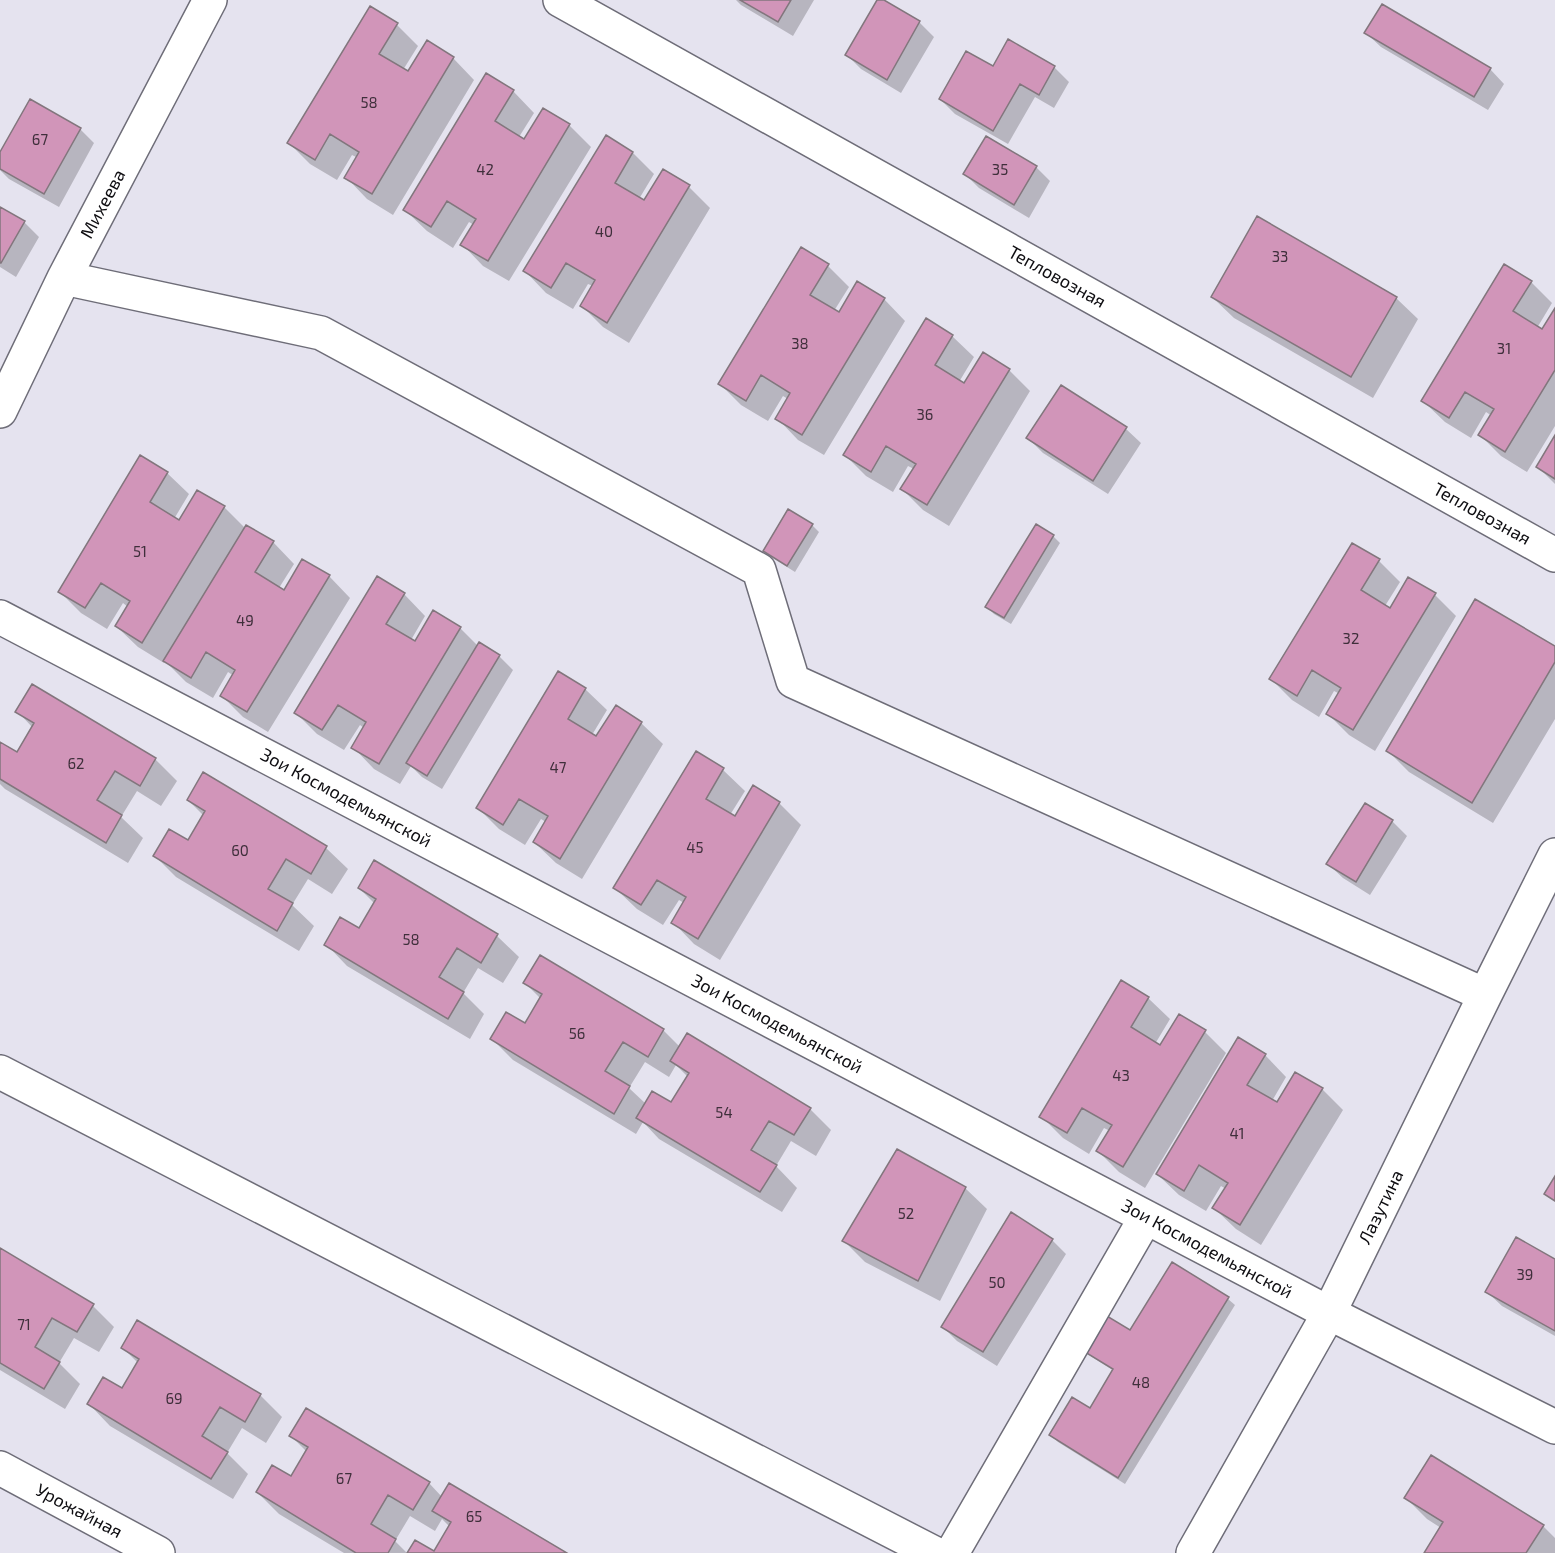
<svg xmlns="http://www.w3.org/2000/svg" width="1555" height="1553" viewBox="0 0 1555 1553" font-family="'Exo 2',sans-serif">
	<rect width="100%" height="100%" fill="#e5e3ef"/>
	<path fill="#0003" fill-rule="evenodd" d="M736,0h78l-21,36 -52,-31z
		M879,0l41,23 14,14 -33,56 -40,-24 -14,-14z
		M397,25l21,21 -15,24 6,3 44,-15 21,22 -81,135 -26,-16 -21,-22 12,-19 -6,-3 -15,25 -27,-16 -21,-21z
		M1366,33l124,36 14,15 -16,26 -107,-63z
		M1008,41l46,26 15,15 -15,26 -19,-11 -27,47 -53,-30 -15,-15 53,-30z
		M513,91l21,22 -15,24 6,4 18,-31 26,15 22,22 -82,134 -26,-15 -21,-22 12,-19 -5,-3 -16,26 -26,-17 -22,-21z
		M80,129l14,14 -35,64 -50,-28 -9,-9v-15z
		M606,137l27,16 21,21 -15,25 5,3 45,-15 21,21 -81,135 -26,-16 -21,-21 11,-20 -5,-2 -15,25 -27,-16 -21,-22z
		M1036,167l14,14 -21,37 -50,-30 -14,-14z
		M0,209l24,13 15,15 -23,40 -16,-10z
		M1257,218l139,80 22,21 -45,79 -139,-80 -22,-21z
		M828,266l21,21 -15,24 5,3 45,-15 21,22 -81,134 -26,-15 -21,-22 11,-19 -5,-3 -15,25 -27,-16 -21,-21z
		M1531,282l21,21 -15,25 6,3 12,-20v115l-28,46 -26,-16 -21,-21 12,-19 -6,-4 -15,26 -26,-16 -22,-21z
		M952,336l22,21 -15,25 6,3 44,-15 21,21 -81,135 -26,-16 -21,-21 12,-20 -6,-3 -15,26 -27,-16 -21,-21z
		M1061,387l65,42 15,14 -33,51 -65,-41 -15,-15z
		M1555,438v46l-17,-17z
		M167,473l22,21 -15,25 6,3 44,-15 21,21 28,14 21,22 -15,24 5,4 45,-16 21,22 -82,134 -25,-15 -21,-21 12,-20 -6,-4 -15,26 -27,-16 -21,-21 -1,2 -26,-16 -22,-21 12,-19 -5,-4 -16,26 -26,-16 -21,-21z
		M812,525l7,7 -24,40 -24,-15 -6,-6z
		M1053,536l7,7 -49,81 -17,-10 -7,-7z
		M1379,561l21,21 -15,24 5,4 45,-15 21,21 -81,135 -26,-16 -21,-21 12,-20 -6,-3 -15,26 -27,-17 -21,-21z
		M404,594l21,22 -14,24 4,3 45,-15 18,18 21,10 14,14 -71,119 -20,-12 -11,-11 -11,18 -26,-15 -21,-22 11,-19 -4,-3 -16,25 -27,-16 -21,-21z
		M1555,648v71l-62,104 -84,-51 -21,-21z
		M33,686l122,73 22,22 -16,25 -24,-15 -16,26 22,21 -15,25 -123,-74 -5,-5v-40l17,10 16,-26 -16,-17z
		M585,689l22,21 -15,25 5,3 44,-15 22,21 -81,135 -26,-16 -22,-21 12,-20 -5,-3 -16,26 -26,-16 -21,-21z
		M697,754l26,16 22,21 -15,24 5,3 19,-30 25,15 22,22 -81,135 -26,-16 -21,-22 11,-19 -5,-3 -16,25 -26,-16 -22,-21z
		M204,774l122,74 22,21 -16,25 -24,-15 -16,26 22,21 -15,25 -123,-74 -21,-21 33,-14 16,-26 -16,-16z
		M1392,821l15,15 -37,59 -27,-17 -15,-14z
		M375,862l122,74 22,21 -16,26 -25,-15 -15,25 21,21 -14,25 -123,-73 -21,-22 33,-13 16,-27 -16,-16z
		M525,983l138,47 17,17 130,62 21,21 -15,26 -25,-15 -15,25 21,22 -15,24 -123,-73 -16,-17 -7,12 -123,-74 -21,-21 33,-14 16,-26zM645,1062l24,15 7,-12 12,12 -17,27h-25l-17,-16z
		M1148,998l22,21 -15,25 6,3 18,-31 26,16 21,21 -81,135 -26,-16 -21,-21 12,-20 -6,-3 -15,26 -26,-16 -22,-22z
		M1265,1055l21,22 -14,24 5,3 45,-15 21,21 -82,135 -25,-16 -22,-21 12,-19 -5,-3 -15,25 -27,-16 -22,-21z
		M965,1188l22,21 -47,92 -75,-39 -21,-21z
		M1052,1240l14,14 -69,112 -40,-25 -14,-14z
		M0,1250l93,56 21,21 -15,25 -25,-14 -15,25 21,21 -15,25 -65,-39z
		M1555,1260v76l-53,-30 -15,-14z
		M1172,1264l56,35 7,6 -110,179 -67,-42 -7,-7 39,-25 24,-39 -25,-16 -7,-7 49,-16z
		M138,1322l122,73 22,22 -16,26 -24,-15 -15,25 21,21 -15,25 -123,-73 -21,-22 34,-14 16,-26 -16,-16z
		M291,1436l138,47 13,14 122,56h-130l16,-26 -8,-8 -7,12 -25,-15 -15,25 12,12h-63l-65,-39 -22,-22 34,-14 16,-26z
		M1406,1498l137,28 12,12v15h-129l15,-25 -14,-9z"/>
	<path fill="#d195b9" stroke="#82767d" stroke-width="1.5" d="M740,0h51l-13,22z
		M877,0h7l36,21 -33,59 -42,-25z
		M1382,4l109,64 -17,29 -110,-64z
		M370,6l28,17 -19,31 29,17 19,-31 27,17 -82,137 -28,-16 15,-26 -29,-18 -15,26 -28,-17z
		M1008,39l47,27 -16,29 -19,-11 -27,47 -54,-32 27,-48 27,15z
		M486,73l28,17 -19,31 29,18 19,-31 27,16 -82,137 -28,-16 16,-26 -29,-18 -16,26 -28,-17z
		M30,99l51,29 -37,66 -44,-25v-17z
		M606,135l27,17 -18,31 29,17 19,-31 27,16 -83,138 -27,-17 15,-26 -29,-17 -15,25 -28,-17z
		M986,136l51,30 -23,39 -51,-31z
		M0,207l25,14 -24,42h-1z
		M1257,216l140,81 -46,80 -140,-80z
		M801,247l28,17 -19,31 29,17 18,-31 28,17 -83,137 -27,-16 15,-26 -29,-18 -15,26 -28,-17z
		M1504,264l28,17 -19,30 29,18 13,-21v62l-50,82 -27,-17 16,-26 -29,-17 -16,26 -28,-17z
		M926,318l27,17 -18,30 29,18 19,-31 27,17 -83,136 -27,-16 16,-25 -30,-18 -15,26 -28,-17z
		M1061,385l66,42 -34,54 -67,-43z
		M1555,435v44l-19,-12z
		M140,455l28,17 -18,30 29,18 18,-30 28,16 -83,137 -27,-17 15,-25 -29,-18 -16,25 -27,-16z
		M788,509l25,15 -26,42 -24,-15z
		M1036,524l18,11 -50,83 -19,-11z
		M246,525l28,16 -19,31 29,18 18,-31 28,16 -83,137 -27,-16 15,-26 -29,-18 -15,26 -28,-17z
		M1352,543l28,16 -19,31 29,18 18,-31 28,16 -83,137 -27,-16 15,-26 -29,-18 -15,26 -28,-17z
		M377,576l28,17 -19,31 29,17 18,-31 28,17 -82,137 -28,-16 15,-26 -28,-17 -16,25 -28,-17z
		M1475,599l80,47v16l-83,141 -86,-52z
		M479,642l21,13 -73,121 -21,-13z
		M558,671l28,17 -18,31 28,17 20,-31 26,17 -82,137 -27,-17 15,-26 -29,-17 -16,26 -27,-17z
		M32,684l124,74 -16,28 -25,-15 -18,29 25,15 -16,28 -106,-64v-37l17,10 17,-29 -19,-11z
		M696,751l28,17 -18,31 29,17 18,-31 27,17 -82,137 -27,-16 15,-26 -29,-17 -16,25 -28,-17z
		M203,772l124,74 -16,28 -25,-15 -18,30 25,14 -16,28 -124,-75 16,-27 19,11 17,-29 -18,-11z
		M1365,803l28,17 -37,62 -30,-18z
		M374,860l124,74 -17,29 -24,-15 -18,29 25,15 -16,27 -124,-74 16,-28 19,11 17,-29 -18,-11z
		M540,955l124,74 -16,28 -25,-15 -18,29 25,15 -16,28 -124,-75 16,-27 19,11 17,-29 -19,-11z
		M1121,980l28,17 -18,30 29,18 19,-31 27,16 -83,137 -27,-16 16,-26 -30,-17 -15,25 -28,-16z
		M687,1033l124,75 -17,27 -25,-14 -18,29 26,15 -17,27 -124,-74 16,-27 19,11 18,-29 -19,-12z
		M1238,1037l28,17 -19,31 30,17 18,-30 28,16 -83,137 -28,-17 16,-25 -29,-18 -15,26 -28,-17z
		M897,1149l69,38 -48,94 -76,-40z
		M1555,1176v25l-11,-7z
		M1011,1212l42,27 -70,113 -42,-25z
		M1516,1237l39,22v72l-70,-39z
		M0,1248l94,56 -17,28 -25,-14 -17,29 25,15 -16,27 -44,-26z
		M1172,1262l57,35 -111,181 -69,-43 23,-38 18,11 23,-39 -33,-20 22,-36 28,17z
		M137,1320l124,74 -16,28 -25,-15 -18,29 26,16 -17,27 -124,-75 16,-27 19,11 17,-29 -18,-11z
		M306,1408l124,74 -17,28 -25,-15 -17,29 25,15 -8,14h-32l-100,-61 16,-27 19,11 17,-29 -19,-11z
		M1431,1455l113,70 -18,28h-102l19,-31 -39,-24z
		M449,1483l118,70h-160l8,-13 19,11 17,-29 -19,-11z"/>
	<g fill="none" stroke-linecap="round" stroke-linejoin="round">
		<defs>
			<path id="minor" d="M560,0l995,555
				M64,278l257,55 438,237 34,111 692,314
				M0,411l64,-133 146,-278
				M0,617l1329,696 226,114
				M0,1072l934,481
				M0,1468l158,85
				M952,1553l194,-336
				M1193,1553l136,-240 156,-318 70,-140"/>
		</defs>
		<use href="#minor" stroke="#6e6d78" stroke-width="36"/>
		<use href="#minor" stroke="#fff" stroke-width="33"/>
	</g>
	<g text-anchor="middle" stroke-width="5" stroke-linejoin="round" paint-order="stroke">
		<g font-size="15" fill="#3f2f3b">
			<text x="369" y="108">58</text>
			<text x="40" y="145">67</text>
			<text x="485" y="175">42</text>
			<text x="1000" y="175">35</text>
			<text x="604" y="237">40</text>
			<text x="1280" y="262">33</text>
			<text x="800" y="349">38</text>
			<text x="1504" y="354">31</text>
			<text x="925" y="420">36</text>
			<text x="140" y="557">51</text>
			<text x="245" y="626">49</text>
			<text x="1351" y="644">32</text>
			<text x="76" y="769">62</text>
			<text x="558" y="773">47</text>
			<text x="695" y="853">45</text>
			<text x="240" y="856">60</text>
			<text x="411" y="945">58</text>
			<text x="577" y="1039">56</text>
			<text x="1121" y="1081">43</text>
			<text x="724" y="1118">54</text>
			<text x="1237" y="1139">41</text>
			<text x="906" y="1219">52</text>
			<text x="1525" y="1280">39</text>
			<text x="997" y="1288">50</text>
			<text x="24" y="1330">71</text>
			<text x="1141" y="1388">48</text>
			<text x="174" y="1404">69</text>
			<text x="344" y="1484">67</text>
			<text x="474" y="1522">65</text>
		</g>
		<g font-size="18" fill="#0e0d11" stroke="#fff">
			<text transform="translate(103 204) rotate(-62)" y="6">Михеева</text>
			<text transform="translate(1057 277) rotate(29)" y="6">Тепловозная</text>
			<text transform="translate(1482 514) rotate(29)" y="6">Тепловозная</text>
			<text transform="translate(346 798) rotate(28)" y="6">Зои Космодемьянской</text>
			<text transform="translate(777 1024) rotate(28)" y="6">Зои Космодемьянской</text>
			<text transform="translate(1381 1207) rotate(-64)" y="6">Лазутина</text>
			<text transform="translate(1207 1249) rotate(28)" y="6">Зои Космодемьянской</text>
			<text transform="translate(79 1511) rotate(28)" y="6">Урожайная</text>
		</g>
	</g>
</svg>
